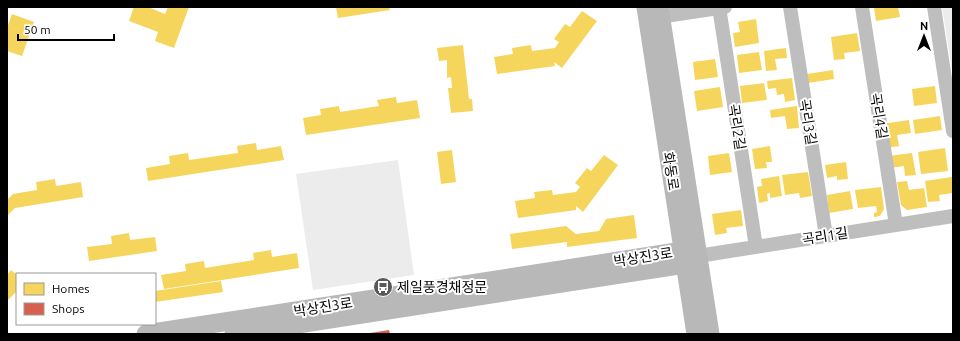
<svg xmlns="http://www.w3.org/2000/svg" width="960" height="341" viewBox="0 0 960 341" font-family="Ubuntu,'Noto Sans KR',sans-serif">
	<rect width="100%" height="100%" fill="#fff"/>
	<path fill="#ececec" d="M942,7h11v70z
		M398,160l16,115 -101,15 -17,-116z"/>
	<path fill="#f6d55c" d="M134,7h14l17,7 3,-7h21l-15,41 -19,-7 3,-9 -29,-11z
		M336,7h53l1,3 -52,8z
		M874,7h24l2,10 -24,4z
		M582,11l15,10 -35,47 -8,-6 1,4 -58,8 -3,-17 19,-3 -1,-6 19,-3 1,6 23,-3 4,-6 -5,-3 11,-15 5,3z
		M12,14l22,8 -12,34 -15,-5v-23z
		M756,19l3,24 -24,4 -2,-14 7,-1 -2,-10z
		M857,33l3,18 -16,2 1,6 -11,1 -3,-23z
		M463,45l6,54h3l1,12 -22,2 -3,-25h4l-1,-11 -4,1v-18l-8,1 -2,-13z
		M786,48l1,10 -12,1 2,11 -11,1 -2,-20z
		M759,52l3,18 -23,3 -2,-18z
		M715,59l3,18 -23,3 -2,-18z
		M833,70l1,9 -26,4 -1,-9z
		M792,78l3,22 -10,2 -1,-8 -7,1 -1,-7 -8,1 -1,-8z
		M764,83l3,17 -25,3 -2,-17z
		M935,86l2,17 -23,3 -2,-17z
		M720,87l3,20 -26,4 -3,-20z
		M396,97l1,6 20,-3 3,18 -114,17 -3,-17 18,-3 -1,-6 19,-3 1,6 39,-6 -2,-6z
		M797,106l2,22 -12,1 -2,-13 -14,2 -1,-8z
		M940,116l2,14 -27,4 -2,-14z
		M909,120l2,13 -14,2 2,11 -13,2 -4,-24z
		M256,143l1,7 24,-4 3,14 -136,21 -2,-13 24,-4 -1,-8 19,-3 1,7 49,-7 -1,-7z
		M770,146l2,16h-6l1,6 -12,1 -3,-20z
		M945,148l3,23 -27,3 -3,-22z
		M452,150l4,32 -15,2 -4,-32z
		M729,153l3,19 -22,3 -2,-19z
		M912,153l4,22 -11,1 -1,-10 -14,2 -2,-12z
		M604,155l14,10 -35,47 -7,-6v4l-58,8 -3,-17 20,-3 -1,-6 18,-2 1,5 23,-3 4,-5 -5,-4 12,-15 4,3z
		M846,162l2,17 -11,1v-4l-10,2 -2,-13z
		M808,172l4,24 -12,2 -1,-5 -14,2 -3,-20z
		M779,176l3,20 -12,2v-5l-3,1 1,7 -9,2 -2,-16 5,-1 -1,-7z
		M952,177l1,16 -14,2 1,6 -12,1 -3,-21z
		M55,179l1,7 25,-4 2,15 -68,11 -8,8v-16l6,-6 24,-4 -1,-8z
		M907,181l2,9 15,-2 3,19 -20,3 -6,-5 -4,-23z
		M881,187l3,22 -4,7 -6,1v-4l3,-1 -1,-6 -18,2 -3,-18z
		M850,191l3,18 -24,4 -2,-18z
		M741,210l2,16 -17,2 1,5 -12,2 -3,-21z
		M634,215l3,23 -70,9v-5l-55,7 -2,-15 56,-8 10,8 23,-3 7,-12z
		M129,233l1,7 25,-3 2,14 -68,10 -2,-14 25,-3 -1,-8z
		M271,250l1,7 25,-4 2,15 -135,21 -3,-14 25,-4 -1,-7 19,-3 1,7 49,-8 -1,-7z
		M11,270l6,5v16l-10,10v-26z
		M221,281l2,11 -68,10v-11z"/>
	<path fill="#d6604d" d="M389,330l1,4h-20v-1z"/>
	<g fill="none" stroke-linecap="round" stroke-linejoin="round">
		<path stroke="#bebebe" stroke-width="14" d="M719,7l37,240
			M790,7l36,229
			M862,7l34,218
			M934,7l19,124
			M652,18l73,-11
			M698,256l255,-40"/>
		<path stroke="#b8b8b8" stroke-width="19" d="M646,7l50,327
			M659,7l51,327
			M146,334l537,-83 15,5
			M234,334l451,-70 13,-8"/>
	</g>
	<defs>
		<symbol id="bus-disc" viewBox="-11 -11 22 22"><circle r="9.5" fill="#595959" stroke="#fff"/><path d="M-5-6H5V4H4V6H2V4H-2V6H-4V4H-5ZM-3.5-4V0h7V-4ZM-3.5 1.2v1.5H-2V1.2ZM2 1.2v1.5H3.5V1.2Z" fill="#fff"/></symbol>
	</defs>
	<g fill-rule="evenodd">
		<use href="#bus-disc" x="372" y="276" width="22" height="22"/>
	</g>
	<g text-anchor="middle" stroke-width="4" stroke-linejoin="round" paint-order="stroke">
		<g font-size="14" fill="#000" stroke="#fff">
			<text transform="translate(879 116) rotate(81)" y="5">곡리4길</text>
			<text transform="translate(808 122) rotate(81)" y="5">곡리3길</text>
			<text transform="translate(737 127) rotate(81)" y="5">곡리2길</text>
			<text transform="translate(671 171) rotate(81)" y="5">화동로</text>
			<text transform="translate(825 236) rotate(-9)" y="5">곡리1길</text>
			<text transform="translate(643 257) rotate(-9)" y="5">박상진3로</text>
			<text transform="translate(323 307) rotate(-9)" y="5">박상진3로</text>
		</g>
		<g font-size="14" fill="#000" stroke="#fff" text-anchor="start">
			<text x="397" y="292">제일풍경채정문</text>
		</g>
	</g>
	<rect width="960" height="341" fill="none" stroke="#000000" stroke-width="16"/>
	<rect x="16" y="273" width="140" height="52" fill="#ffffff" stroke="#999999"/>
	<rect x="24" y="283" width="20" height="12" fill="#f6d55c" stroke="#999999"/>
	<text x="52" y="293" font-size="12" fill="#000000">Homes</text>
	<rect x="24" y="303" width="20" height="12" fill="#d6604d" stroke="#999999"/>
	<text x="52" y="313" font-size="12" fill="#000000">Shops</text>
	<g transform="translate(924 36)" stroke="#ffffff" stroke-width="3" paint-order="stroke">
	<path d="M0-3L7 15L0 10L-7 15Z" fill="#000000"/>
	<text y="-6" font-size="11" font-weight="bold" text-anchor="middle" fill="#000000">N</text>
	</g>
	<path d="M18 34v6h96v-6" fill="none" stroke="#000000" stroke-width="2"/>
	<text x="24" y="34" font-size="12" fill="#000000" stroke="#ffffff" stroke-width="3" paint-order="stroke">50 m</text>
</svg>
